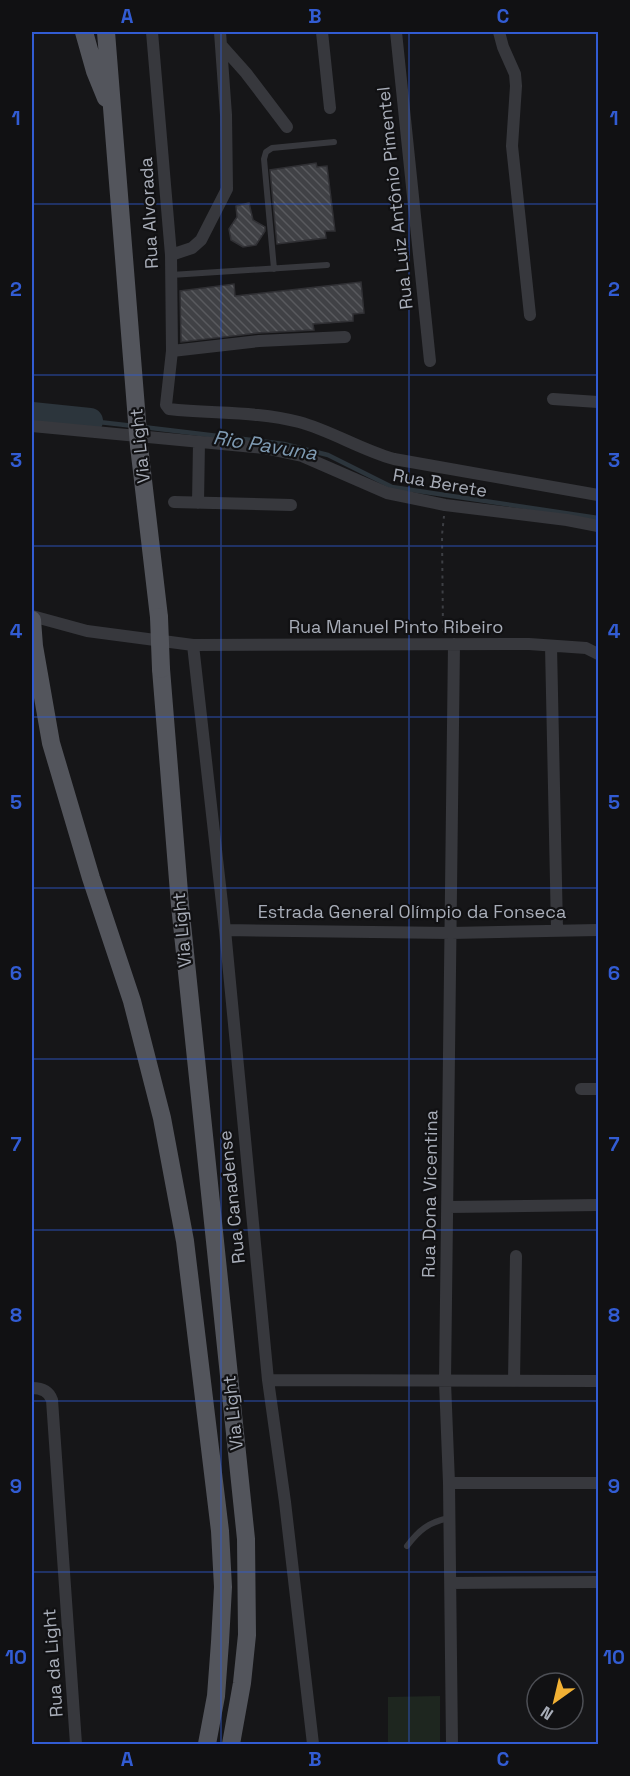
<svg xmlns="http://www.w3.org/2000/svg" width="630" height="1776" viewBox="0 0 630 1776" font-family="'Space Grotesk',sans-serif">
	<defs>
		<pattern id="building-back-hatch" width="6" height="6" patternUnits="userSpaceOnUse" patternTransform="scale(1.5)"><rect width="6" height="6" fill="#404145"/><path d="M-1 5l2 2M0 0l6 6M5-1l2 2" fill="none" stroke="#595a5e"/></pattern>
	</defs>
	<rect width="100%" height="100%" fill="#161618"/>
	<path fill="#1e261f" d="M440,1696v48h-52v-47z"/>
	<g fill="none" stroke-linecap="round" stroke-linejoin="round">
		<path stroke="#2c353c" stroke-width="4.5" d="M90,421l44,5
			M143,427l141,17 44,11 64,32 206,31"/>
		<path stroke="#2c353c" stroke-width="26" d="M32,415l58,6"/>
	</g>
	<path fill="url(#building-back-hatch)" stroke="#303034" stroke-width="1.5" d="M316,163l1,4 10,-1 8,65h-10l1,7 -49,6 -7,-74z
		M249,203l4,17 12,7v4l-9,14 -13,2 -12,-7 -2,-11 8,-12 -1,-11z
		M361,282l3,31 -11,1v7l-40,3 1,6 -56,3 -77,9 -1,-51 54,-7 1,12z"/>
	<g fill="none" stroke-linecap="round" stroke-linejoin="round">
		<path stroke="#3d3f44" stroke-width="2" stroke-dasharray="3 4.5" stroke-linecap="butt" d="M443,631l-1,-96 2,-19"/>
		<path stroke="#37383d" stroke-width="6" d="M274,269l-10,-110 2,-7 6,-4 62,-6
			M171,275l156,-10
			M407,1546c12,-16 22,-24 42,-28"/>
		<path stroke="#37383d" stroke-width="12" d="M152,32l19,223 1,96 -6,54 3,4c44,5 87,2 130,13 33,9 62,28 95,37l204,36
			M322,32l8,76
			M396,32l34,329
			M499,32l4,15 12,27 1,12 -4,60 18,169
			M221,45l25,28 41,54
			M171,255l21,-7 9,-8 26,-51 -1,-74 -6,-83
			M172,351l87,-10 86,-4
			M553,399l45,3
			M32,426l232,22 38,8 85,37 58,12 122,15 31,6
			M174,502l117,3
			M198,503l1,-61
			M32,616l55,15 106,14 336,-1 57,4 12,6
			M193,645l32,285 43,450 17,122 28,242
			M551,646l6,283
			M225,930l226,3 147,-3
			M581,1089h17
			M448,1207l150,-2
			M268,1380l330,1
			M514,1381l2,-125
			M32,1388c9,0 17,3 20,12l24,344
			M449,1483h149
			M451,1583l147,-1
			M452,1744l-3,-261 -4,-101 9,-738"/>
		<path stroke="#53555c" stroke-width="18" d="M84,32l11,39 11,27
			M106,32l31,389
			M139,446l20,171
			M32,620l2,26 17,97 40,135 41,123 30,117 23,123 35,290 3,56 -3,55 -4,54 -9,48
			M161,669l19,236 66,634 1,96 -5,48 -11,61"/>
		<path stroke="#53555c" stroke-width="18" d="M137,421l2,25
			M159,617l2,52"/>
	</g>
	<path fill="none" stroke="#325cd3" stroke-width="1.5" stroke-opacity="0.55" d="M221,32v1712M409,32v1712M32,204h566M32,375h566M32,546h566M32,717h566M32,888h566M32,1059h566M32,1230h566M32,1401h566M32,1572h566"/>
	<g text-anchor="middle" stroke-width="4.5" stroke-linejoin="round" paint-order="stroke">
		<g font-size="18" fill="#a8adb8" stroke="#111113">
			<text transform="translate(395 198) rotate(-96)" y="6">Rua Luiz Antônio Pimentel</text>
			<text transform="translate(149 213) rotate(-93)" y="6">Rua Alvorada</text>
			<text transform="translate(140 446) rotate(-96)" y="6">Via Light</text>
			<text transform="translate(440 483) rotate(10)" y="6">Rua Berete</text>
			<text x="396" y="633">Rua Manuel Pinto Ribeiro</text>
			<text x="412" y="918">Estrada General Olímpio da Fonseca</text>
			<text transform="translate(182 930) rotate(-95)" y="6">Via Light</text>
			<text transform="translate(430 1194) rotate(-89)" y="6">Rua Dona Vicentina</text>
			<text transform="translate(232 1197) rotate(-96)" y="6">Rua Canadense</text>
			<text transform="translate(233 1413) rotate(-96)" y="6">Via Light</text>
			<text transform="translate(53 1663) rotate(-94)" y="6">Rua da Light</text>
		</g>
		<g font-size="20" font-style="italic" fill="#7f9bb3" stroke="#111113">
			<text transform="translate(265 445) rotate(9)" y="7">Rio Pavuna</text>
		</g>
	</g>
	<rect width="630" height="1776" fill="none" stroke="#111113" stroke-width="66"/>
	<g transform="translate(555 1701) rotate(214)"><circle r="28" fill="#111113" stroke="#4d4f55" stroke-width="1.5"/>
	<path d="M0-4.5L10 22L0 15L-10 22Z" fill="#f2b134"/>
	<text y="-9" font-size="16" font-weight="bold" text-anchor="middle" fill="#a8adb8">N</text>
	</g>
	<rect x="33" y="33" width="564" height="1710" fill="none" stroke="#325cd3" stroke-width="2"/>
	<g font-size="20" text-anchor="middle" font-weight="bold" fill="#325cd3">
		<text x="127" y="23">A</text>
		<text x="315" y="23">B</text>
		<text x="503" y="23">C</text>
		<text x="16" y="125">1</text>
		<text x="614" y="125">1</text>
		<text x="16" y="296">2</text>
		<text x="614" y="296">2</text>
		<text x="16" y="467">3</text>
		<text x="614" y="467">3</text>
		<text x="16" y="638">4</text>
		<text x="614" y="638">4</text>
		<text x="16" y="809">5</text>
		<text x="614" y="809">5</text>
		<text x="16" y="980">6</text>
		<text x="614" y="980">6</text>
		<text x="16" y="1151">7</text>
		<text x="614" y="1151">7</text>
		<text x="16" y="1322">8</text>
		<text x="614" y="1322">8</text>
		<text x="16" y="1493">9</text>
		<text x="614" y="1493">9</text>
		<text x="16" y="1664">10</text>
		<text x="614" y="1664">10</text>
		<text x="127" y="1766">A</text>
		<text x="315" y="1766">B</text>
		<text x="503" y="1766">C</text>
	</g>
</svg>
